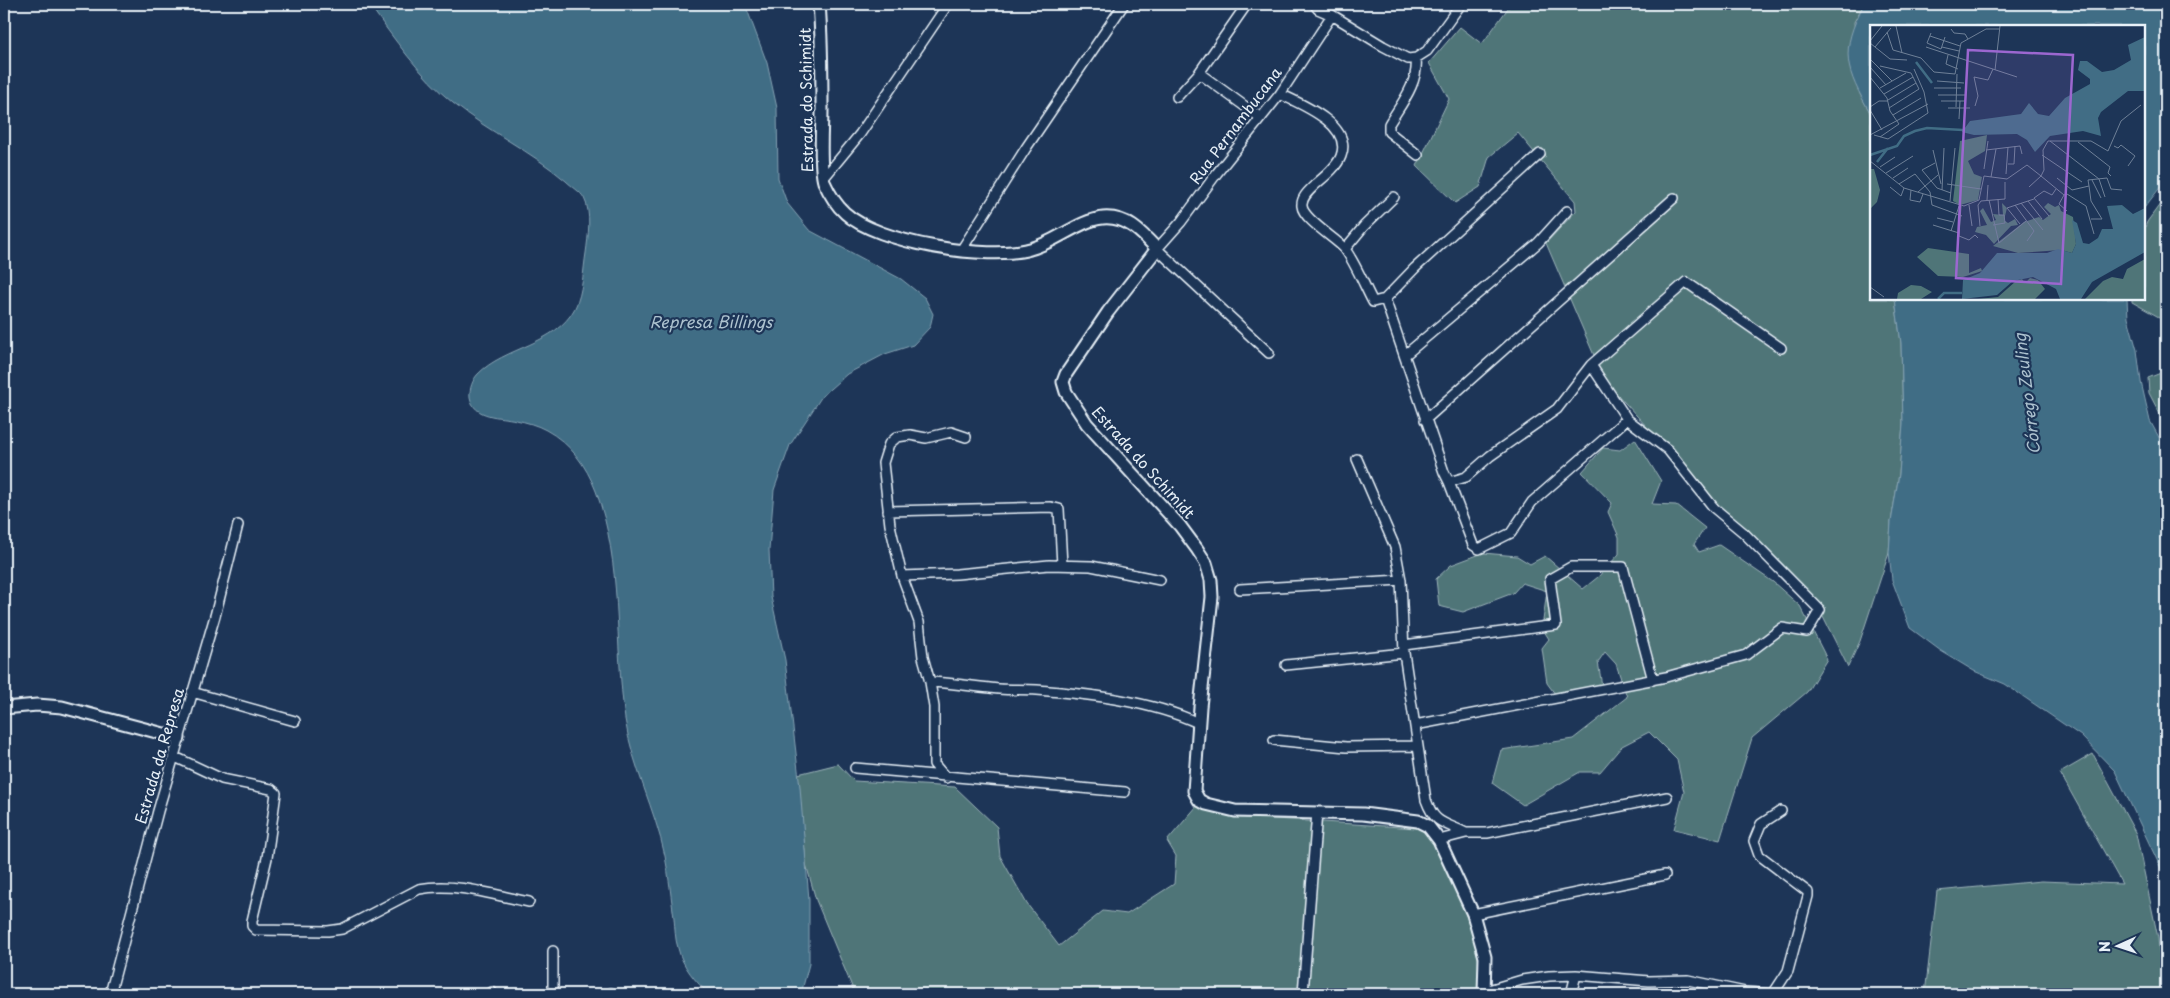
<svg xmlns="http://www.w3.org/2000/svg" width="2170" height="998" viewBox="0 0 2170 998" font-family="'Playpen Sans',sans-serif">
	<rect width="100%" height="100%" fill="#1d3557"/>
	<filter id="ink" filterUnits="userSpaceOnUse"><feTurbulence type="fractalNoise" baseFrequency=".02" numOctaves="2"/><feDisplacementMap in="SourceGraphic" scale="10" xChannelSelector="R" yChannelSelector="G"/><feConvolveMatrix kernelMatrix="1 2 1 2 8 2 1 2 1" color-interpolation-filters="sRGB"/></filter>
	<g filter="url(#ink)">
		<path fill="#4f7578" stroke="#9cb3b8" d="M1511,4h353l-10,18 6,72 11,20v185h24l6,44 2,80 -4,51 -8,48 -2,31 -29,88 -12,26 -32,-64 -102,-95 -46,-58 -63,-69 -59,-138 30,-32 -1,-10 -57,-68 -29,24 -9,30 -25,16 -38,-37 32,-67 -20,-36 31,-36 22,17z
			M2166,196v125l-34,-19v-3h12v-69l3,-8z
			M2166,371v64l-3,-15 -14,-27 -1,-15z
			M1635,439l26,42 -9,23 24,1 29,23 -11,16 5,8 20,-7 54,37 27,24 27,53 -20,33 -55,46 -32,102 -46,-11 10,-37 -7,-32 -28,-28 -27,14 -22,26h-20l-57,33 -31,-22 9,-33 72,-11 54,-42 -11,-33 -11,-12 -7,10 4,24 -44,12 -11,-15 -5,-35 7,-9 -7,-11 5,-37 -25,-8 -9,10 -50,19 -24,-6 -3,-27 15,-14 32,-12 34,3 13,8 15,-8 38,33 15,-12 21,-23v-17l-11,-25 4,-9 -30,-31 21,-24 17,2z
			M2093,754l43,80 22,104 5,56h-238l12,-103 104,-10 81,3 -62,-111z
			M838,764l16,17 101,6 42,40 3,29 27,48 32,42 44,-35 24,3 47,-30 2,-28 -9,-15 30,-35 31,10 188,12 15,7 26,55 17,48 9,44 -3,12h-625l-39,-94 -10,-36 -8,-90z"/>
		<path fill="#416d85" stroke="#84a2b3" d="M369,4h376l22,59 10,45 1,70 9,25 22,27 92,49 24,19 8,16 -3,13 -17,18 -28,9 -38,20 -25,22 -32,49 -16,45 -5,60 2,47 14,63 15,127 9,113v64l-8,30h-92c-13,-12 -27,-28 -31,-46 -3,-9 -3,-20 -4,-30 -3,-21 -5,-42 -9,-62 -10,-47 -33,-90 -40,-137 -11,-76 -2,-156 -29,-228 -10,-26 -26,-48 -50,-61 -9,-5 -20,-8 -30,-10 -16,-4 -42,-1 -46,-23 -1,-8 3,-18 8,-23 26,-27 78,-29 97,-66 8,-16 8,-37 11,-55 2,-16 6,-40 -2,-55 -3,-6 -13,-12 -18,-17 -35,-30 -77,-49 -113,-78 -33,-27 -59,-64 -84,-99z
			M1864,4h302v176l-22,28v-182h-273v88c-26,-45 -32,-62 -7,-110z
			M1895,299h232l1,19 9,32 4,32 9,39 16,29v429l-51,-108 -34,-35 -76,-52 -31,-13 -33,-20 -31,-23 -18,-48 -3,-27 2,-31 8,-48 4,-51 -2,-80z"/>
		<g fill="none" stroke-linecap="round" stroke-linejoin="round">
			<defs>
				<path id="minor" d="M1314,4l4,5 14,6 51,31 25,13 8,-1 11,-7 34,-47
					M1416,58c3,25 -15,46 -27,66v8l29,23
					M1199,73l62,45
					M1280,94c21,10 73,31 61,62 -4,11 -17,21 -25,28 -6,6 -15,13 -14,22 1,13 33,32 42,42 10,12 21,39 29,54l12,-3 30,-31 125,-114
					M1177,97l22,-24 48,-69
					M823,179l37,-45 88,-130
					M962,249l64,-101 98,-144
					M1345,249l19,-23 30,-29
					M1385,299l59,173 5,10 24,63 6,4 32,-16 21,-31 95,-83
					M1269,353l-112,-104 24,-27 36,-49 63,-79 52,-79
					M1405,355l133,-112 29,-32
					M1425,420l249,-222
					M1357,459l38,88 6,33
					M1449,482l17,-5 24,-21 67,-47 34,-44 95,-83 95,66
					M888,511l163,-4 8,2 3,56
					M902,576l55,-2 92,-9 42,1 69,14
					M1240,589l161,-9 3,73 22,147c9,25 18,22 40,33
					M1404,645l152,-20 -6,-46 21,-12h52l30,113
					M1286,665l118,-12
					M930,682c24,1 46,5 69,7 13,1 26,0 38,1 52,4 114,11 161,33
					M192,692l103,29
					M1415,725l251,-48 80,-22 36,-27 25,4 13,-22 -76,-77 -30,-25 -46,-58 -41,-31 -36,-54
					M1274,740l72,7 72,-1
					M173,756l49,23 49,10 5,4 -9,65 -15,63v5l4,4 72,1 14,-2 77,-40c36,-7 75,6 110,13
					M855,768l270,24
					M946,778l-12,-14v-57l-4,-25 -7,-25 -4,-35 -17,-46 -12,-51 -7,-62 6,-19 8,-7 13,-2 16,3 25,-6 15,5
					M1439,840l27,-7h21l180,-36
					M1473,914l192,-39
					M1485,991l37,-11 27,-4 27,-1 73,6 39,-1 57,12 28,2 15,-23 20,-75v-4l-4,-3 -45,-34 -5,-14 7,-17 20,-13
					M492,992v2
					M611,993v1
					M110,994l48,-183 57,-195 23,-91
					M553,994v-43
					M1303,994l14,-182
					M1571,994l5,-19"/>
				<path id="tertiary" d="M819,4c3,35 3,70 3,106 0,18 -3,55 2,72 5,11 12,23 21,31 32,30 144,48 185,36 25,-6 49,-29 73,-31 24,-2 39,15 54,31l-49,63 -42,62 -3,8 3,10 21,32 93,102 17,23 9,14 5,17 1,17 -12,110 -6,84 5,9 7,4 29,7 128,3 55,7 10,5 11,14 34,74 12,43 -1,37
					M4,708l33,-3 25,2 117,31"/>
			</defs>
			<use href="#minor" stroke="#e8f1f8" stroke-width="12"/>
			<use href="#tertiary" stroke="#e8f1f8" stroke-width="15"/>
			<use href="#minor" stroke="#1d3557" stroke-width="9"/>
			<use href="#tertiary" stroke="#1d3557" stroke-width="11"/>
		</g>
	</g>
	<g text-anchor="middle" stroke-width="4.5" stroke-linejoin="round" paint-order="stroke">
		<g font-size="15" fill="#e8f1f8" stroke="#1d3557">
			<text transform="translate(807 100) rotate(-91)" y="5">Estrada do Schimidt</text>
			<text transform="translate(1236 126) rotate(-53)" y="5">Rua Pernambucana</text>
			<text transform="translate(1143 463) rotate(48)" y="5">Estrada do Schimidt</text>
			<text transform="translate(160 756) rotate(-74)" y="5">Estrada da Represa</text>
		</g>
		<g font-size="16" font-style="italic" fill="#aec3d0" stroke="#1d3557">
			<text x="711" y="328">Represa Billings</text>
			<text transform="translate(2027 394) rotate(-97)" y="6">Córrego Zeuling</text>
		</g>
	</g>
	<g transform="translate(1870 25)">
		<rect width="275" height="275" fill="#1d3557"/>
		<path d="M117,110l-2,16 -17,10 6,13 8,3 -4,23 -18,5 -7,-4 7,-60zM0,144h4l6,21 -3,12 -7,7zM132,178l5,5 -3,12 4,3 7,-4 3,6 -7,1 -17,18 -8,-9 -11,-3 2,-5 10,-2 -7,-14 3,-3 8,14 5,-2 -3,-6 10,1zM178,178l7,4 4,-2 2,6 12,6 3,27 -4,9 -11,-3 -43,3 -25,-7 31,-24 15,-5 4,3 8,-6 -7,-7zM58,223l41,6v19l12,-5 1,3 -19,6 -25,-1 -21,-19zM275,234v40h-60l18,-18 9,-4 11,2 4,-10zM160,253l8,2 7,9 -10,10h-57l20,-2 18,-16 6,-2 3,4zM41,260l10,1 11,6 -11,7h-24l1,-6z" fill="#4f7578"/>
		<path d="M275,12v54h-17l-27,21 -3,6 3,18 -18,-5 -33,5 -15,16 -8,-12 -10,-6 -43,1 -12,-3 8,-11 51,-7 8,-11 9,11 11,2 16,-18 25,-14v-5l-12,-9 2,-9h7l15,11 12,-2 17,-10 -3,-15zM252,180l11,9 12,-6v44l-53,30 -11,17h-21l-4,-10 -23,-12 -20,4 -16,14 -35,4 1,-19 17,-7 17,-20h50l11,-4 14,4 4,-9 -4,-24 5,3 6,20 6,1 9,-6 4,-9h11l-6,-23z" fill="#416d85"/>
		<path fill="none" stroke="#416d85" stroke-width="2.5" d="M46,37l16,21M0,130l27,-9 7,-10 11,-5 12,-3 36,2M7,137l11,-14M68,274l6,-6h18"/>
		<path fill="none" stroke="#6e8097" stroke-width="1" d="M26,1l6,27M81,4l3,4 11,1 3,5M17,7l6,18 28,8 13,14 21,2 6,-31 25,-14h14M61,8l-4,10 14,6 4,-12M60,11l30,10M0,16l12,-15M0,18l20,16 17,1M5,22l16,-19M56,22l91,30M72,22l17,4M78,30l-2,9 12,5M0,34l22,22M10,41l31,7 8,16 -30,19M0,42l16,18M125,45l5,-44M0,52l17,21 3,13 9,13 -19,13M67,56l27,2M10,63l26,-15M64,63h27M14,69l29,-17M68,70h28M18,75l28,-17M71,76h25M105,81l3,-10 -4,-19 14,3 5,-11M0,82l9,-6h9M86,82l1,-33M78,83h22M0,85l12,20M23,90l28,-17M89,94l1,-18M0,110l58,-31M4,110l14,4 40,-26 -4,-21 -10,-23M180,116l49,38 6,18M208,117l32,25 -2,6 3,3M244,121l4,2 3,-3 14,11 -7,10M63,125l8,34M116,125l34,-4 2,8M172,130l40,27M0,136l34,27 60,18 15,-6 5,-24 23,3 20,-14 14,11 3,-6 -1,-20 5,-9h43l17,10 13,-30 20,-16M65,138l-13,7 15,18 14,5M138,139h6l1,-18M10,142l15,-10M114,144l4,-28M16,148l27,-17M136,149l2,-27M121,152l5,-28M23,153l15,-10M187,153l15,12 17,-4 -1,-6 19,-2 4,11 11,1M222,155l9,18M29,159l16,-10 15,18 2,13 30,11M77,159l34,5M219,161l2,15 11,18h-11M20,162l11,9 3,-8M159,162l12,-11 23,19M41,165l-1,10 10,2 3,-8M72,165l2,-42M48,167l20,-17M194,170l3,-1 19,12 8,28M194,170l-5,9 8,7M117,175l1,-15M119,175l10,43 27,-22M80,176l5,-53M158,176l14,18M151,178l22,27M99,180l3,21M108,180l3,-4 24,-2v-17M108,180l2,21M145,180l19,26 -7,10M91,181l-2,30 10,4 6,-5 3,3M179,191l-15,-18 10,-7 8,4 4,-6M67,193l16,4M150,199l-13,-16 27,-9M63,200l26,8M123,200l12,-2 -1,-8h-5l-1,-16M81,206l8,-25M0,262l14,10"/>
		<path fill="#9c67d0" fill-opacity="0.15" stroke="#9c67d0" stroke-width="2.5" d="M98,25l105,5 -12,229 -105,-6z"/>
		<rect width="275" height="275" fill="none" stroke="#e8f1f8" stroke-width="2.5"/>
	</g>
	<rect width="2170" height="998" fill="none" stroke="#1d3557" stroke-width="20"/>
	<rect x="10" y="10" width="2150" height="978" fill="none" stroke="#e8f1f8" stroke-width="2" filter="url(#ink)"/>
	<g transform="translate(2118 946) rotate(267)" stroke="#1d3557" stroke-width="4" paint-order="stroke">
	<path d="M0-4L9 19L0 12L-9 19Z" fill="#e8f1f8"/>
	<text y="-8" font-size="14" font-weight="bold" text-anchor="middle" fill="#e8f1f8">N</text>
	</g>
</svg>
